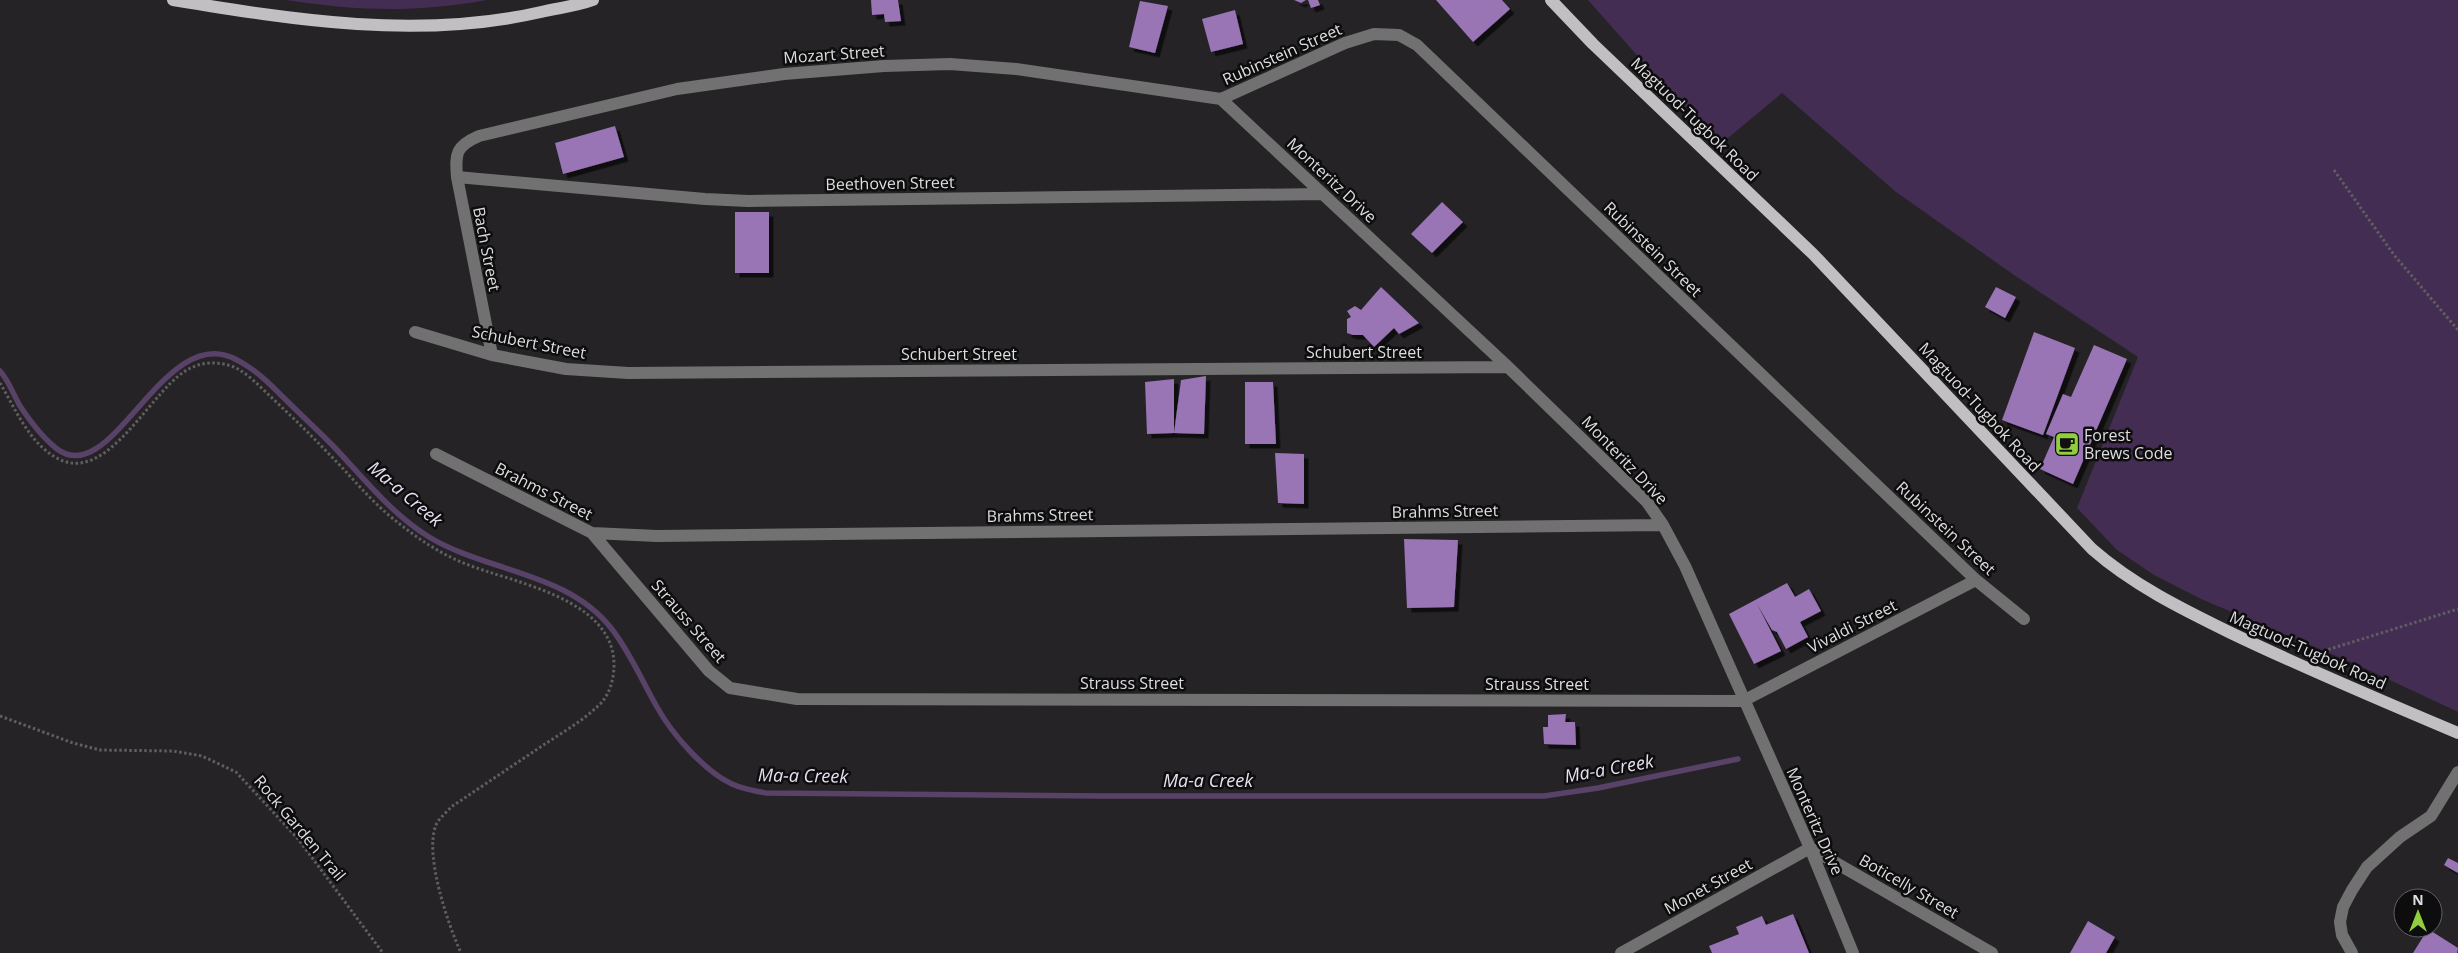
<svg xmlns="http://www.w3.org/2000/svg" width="2458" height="953" viewBox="0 0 2458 953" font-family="'Open Sans',sans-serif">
	<defs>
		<filter id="shadow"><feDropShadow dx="4.5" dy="4.5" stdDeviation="0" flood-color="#0009"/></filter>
	</defs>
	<rect width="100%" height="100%" fill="#252326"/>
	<path fill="#432d53" d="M286,0h201c-71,13 -130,11 -201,0z
		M1588,0h870v712l-98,-46 -159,-67 -47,-24 -37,-25 -40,-42 61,-151 -124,-82 -118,-83 -114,-99 -60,50 -64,-64z"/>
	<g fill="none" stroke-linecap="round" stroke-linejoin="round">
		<path stroke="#594267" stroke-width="5.5" d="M0,371c9,10 13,23 20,35 10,15 23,32 37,43 56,42 107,-130 180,-89 20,10 36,27 51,42 16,16 33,31 48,47 29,31 57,66 93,88 58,35 138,35 182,91 19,24 31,53 46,79 15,27 47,64 75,77 11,5 22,7 34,9l336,3h442l54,-8 140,-29"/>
	</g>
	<path fill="#9974b5" filter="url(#shadow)" d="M871,0h27l3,21 -16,1 -1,-8 -12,1z
		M1294,0h12l-5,3z
		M1308,0h10l2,5 -9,3z
		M1436,0h66l8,9 -37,33z
		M1140,1l28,5 -13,47 -26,-6z
		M1235,10l8,34 -32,8 -9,-33z
		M615,126l9,31 -61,17 -8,-31z
		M1442,202l21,20 -31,31 -21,-19z
		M735,212h34v61h-34z
		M1381,287l38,36 -20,11 -5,-6 -20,19 -11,-12h-10l-6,-2v-14l4,-2 -4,-6 8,-5 6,4z
		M1996,287l20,10 -11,21 -20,-11z
		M2034,332l41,16 -32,87 -41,-15z
		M2094,345l33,14 -54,125 -33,-15 14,-32 -8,-3 17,-40 8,3z
		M1206,376l-2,58 -30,-1 7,-53z
		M1174,379v54l-27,1 -2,-52z
		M1245,382h28l3,62h-31z
		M1275,453l29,1v50l-26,-1z
		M1404,539l54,1 -4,67 -47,1z
		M1787,583l8,14 14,-8 12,22 -21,11 8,15 -22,12 -9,-17 -5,-2 -15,-26 24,47 -27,13 -25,-50z
		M1566,714l-1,8h10l1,23 -32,-1 -1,-17h5v-12z
		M2448,858l10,5v10l-14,-8z
		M1793,914l16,39h-97l-3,-7 30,-12 -3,-7 26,-11 4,9z
		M2088,921l27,16 -9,16h-36z
		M2428,929l30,19 -1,5h-44z"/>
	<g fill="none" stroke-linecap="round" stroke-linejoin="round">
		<path stroke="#5f5e60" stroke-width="3" stroke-dasharray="2.5 2.5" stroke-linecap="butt" d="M2334,170l60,85 64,75
			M0,383c15,25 28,58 55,74 54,33 98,-75 138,-90 11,-5 23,-5 35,-2 16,4 30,20 42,31 20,19 40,38 59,58 21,21 39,44 62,63 23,19 47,36 75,47 47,19 148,34 148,101 0,15 -5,32 -17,42 -16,15 -37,27 -55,39 -30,20 -61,41 -91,61 -4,5 -12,11 -15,18 -12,30 12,99 25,128
			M2314,654l144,-45
			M0,716l73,27 27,7 73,1 29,5 34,16 62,67 85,114"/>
		<path stroke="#727172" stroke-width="12" d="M1221,99l287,268 139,135 16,23 22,41 125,282 43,105
			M1221,99l124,-56 29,-9 25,1 18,10 559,535 48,39
			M457,177l248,22 43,2 575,-7
			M415,332l77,23 74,14 62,4 880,-6
			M492,355l-35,-178c-2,-24 -1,-31 22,-41l198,-47 107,-15 100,-8 66,-2 66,5 205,30
			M436,454l156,79 65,3 1006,-11
			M592,533l117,138 21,17 67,11 946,2 233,-121
			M1621,953l189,-105 182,105
			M2352,953l-10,-18 -2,-13 3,-15 9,-17 15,-23 33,-30 31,-21 27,-44"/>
		<path stroke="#c1bfc2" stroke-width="12" d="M173,0c122,20 246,40 368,12 17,-4 36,-6 52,-12
			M1551,0l42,44 220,210 279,295c41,36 90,60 139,84 75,36 151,68 227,100"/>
	</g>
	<defs>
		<symbol id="cafe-square" viewBox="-11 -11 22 22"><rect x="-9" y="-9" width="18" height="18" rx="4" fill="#91cd3f" stroke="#0e0d0e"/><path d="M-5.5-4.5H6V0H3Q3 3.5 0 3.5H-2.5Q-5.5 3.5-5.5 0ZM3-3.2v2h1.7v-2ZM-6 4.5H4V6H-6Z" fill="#111"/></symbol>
	</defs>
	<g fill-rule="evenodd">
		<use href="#cafe-square" x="2053" y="430" width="28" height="28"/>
	</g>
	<g text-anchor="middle" stroke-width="5" stroke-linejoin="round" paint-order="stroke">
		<g font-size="16" fill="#dedddf" stroke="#0e0d0e">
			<text transform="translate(834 54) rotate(-4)" y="6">Mozart Street</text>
			<text transform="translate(1282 54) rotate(-24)" y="6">Rubinstein Street</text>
			<text transform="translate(1695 119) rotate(44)" y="6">Magtuod-Tugbok Road</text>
			<text transform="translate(1332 180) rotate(43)" y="6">Monteritz Drive</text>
			<text transform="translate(890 183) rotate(-1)" y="6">Beethoven Street</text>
			<text transform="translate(487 249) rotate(79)" y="6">Bach Street</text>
			<text transform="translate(1653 249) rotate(44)" y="6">Rubinstein Street</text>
			<text transform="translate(529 342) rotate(11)" y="6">Schubert Street</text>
			<text x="1364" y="358">Schubert Street</text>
			<text x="959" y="360">Schubert Street</text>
			<text transform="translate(1980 407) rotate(47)" y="6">Magtuod-Tugbok Road</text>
			<text transform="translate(1625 460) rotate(46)" y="6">Monteritz Drive</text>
			<text transform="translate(544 491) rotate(27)" y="6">Brahms Street</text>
			<text transform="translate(1445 511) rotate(-1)" y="6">Brahms Street</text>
			<text transform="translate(1040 515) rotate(-1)" y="6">Brahms Street</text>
			<text transform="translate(1946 528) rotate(43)" y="6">Rubinstein Street</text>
			<text transform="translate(689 621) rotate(49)" y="6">Strauss Street</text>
			<text transform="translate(1852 626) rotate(-27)" y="6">Vivaldi Street</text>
			<text transform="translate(2308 650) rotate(24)" y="6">Magtuod-Tugbok Road</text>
			<text x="1132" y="689">Strauss Street</text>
			<text x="1537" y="690">Strauss Street</text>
			<text transform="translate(1815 821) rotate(66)" y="6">Monteritz Drive</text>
			<text transform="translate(300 828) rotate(50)" y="6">Rock Garden Trail</text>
			<text transform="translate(1708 886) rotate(-29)" y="6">Monet Street</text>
			<text transform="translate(1909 886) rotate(30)" y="6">Boticelly Street</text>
		</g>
		<g font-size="16" fill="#dedddf" stroke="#0e0d0e" text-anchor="start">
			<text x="2084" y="441">Forest<tspan x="2084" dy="18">Brews Code</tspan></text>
		</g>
		<g font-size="18" font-style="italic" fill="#e9dff2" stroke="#0e0d0e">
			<text transform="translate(405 494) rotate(40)" y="6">Ma-a Creek</text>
			<text transform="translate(1609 769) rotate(-10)" y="6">Ma-a Creek</text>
			<text transform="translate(803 776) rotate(1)" y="6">Ma-a Creek</text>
			<text x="1208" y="787">Ma-a Creek</text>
		</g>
	</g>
	<g transform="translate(2418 913)"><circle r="24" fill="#0e0d0e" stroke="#616062"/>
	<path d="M0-4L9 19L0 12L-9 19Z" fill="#91cd3f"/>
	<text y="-8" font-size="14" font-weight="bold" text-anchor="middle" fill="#dedddf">N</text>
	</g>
</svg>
